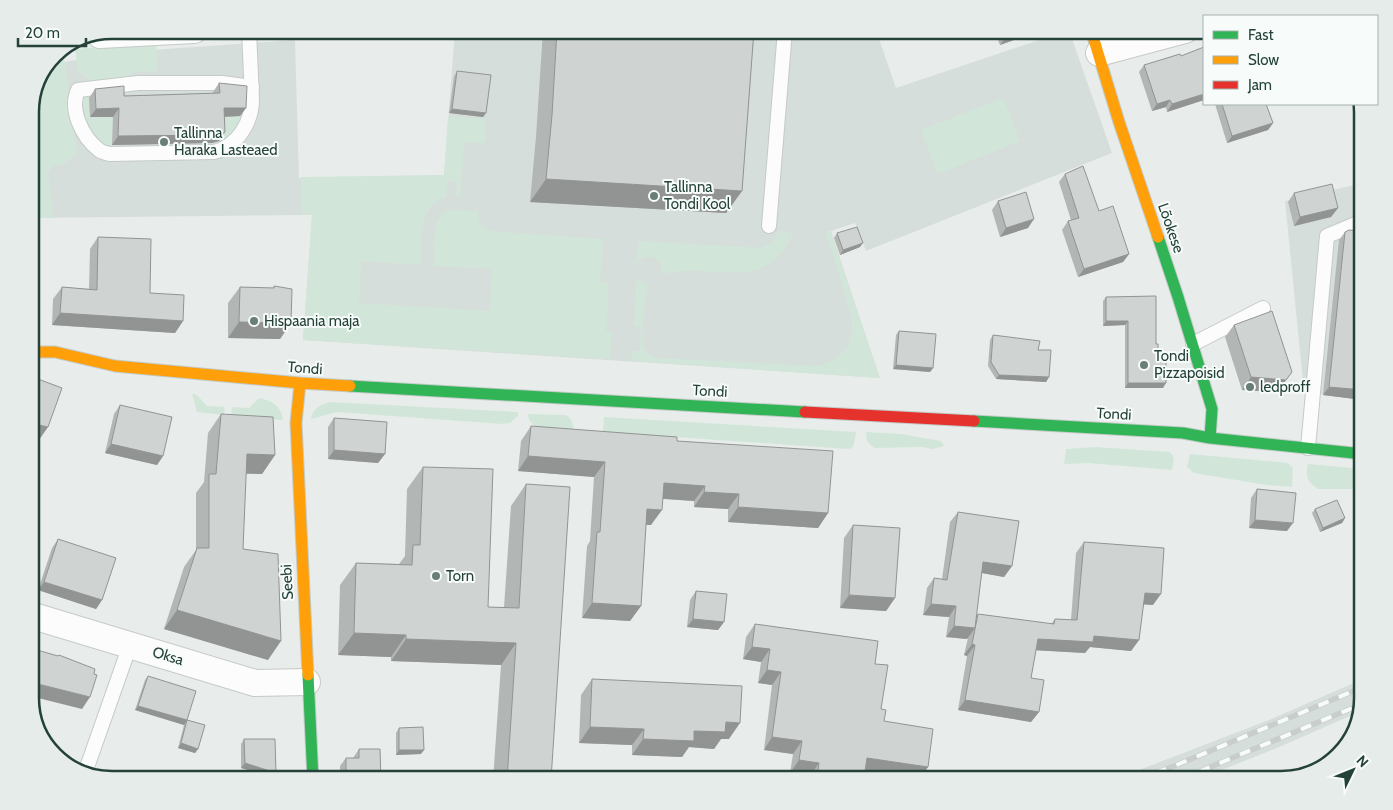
<svg xmlns="http://www.w3.org/2000/svg" width="1393" height="810" viewBox="0 0 1393 810" font-family="Cabin,sans-serif">
	<rect width="100%" height="100%" fill="#e8edeb"/>
	<path fill="#d6dedb" d="M455,30h421l20,58 173,-58 43,123 -246,98 -11,-28 -24,8 49,147 -577,-38 9,-125 -282,3v-111l19,-42 37,-7 65,-8 144,-10 4,138 145,-3z
		M1363,183v217l-59,-8 -19,-191z
		M1363,679v19l-4,14 -82,36 -81,32h-83l156,-60z"/>
	<path fill="#d1e6d8" d="M156,42l2,29 -27,1 -1,9 -39,1 -13,-12 -3,-21z
		M58,53l4,3 3,6 12,92 -15,11h-9l-5,8 5,45h-23v-111l24,-53z
		M241,90l7,2c-5,23 -6,41 -29,52l-1,-27 23,-1z
		M88,94l2,23h23l-1,30c-8,0 -11,-3 -17,-9 -11,-14 -13,-26 -13,-43z
		M1003,98l17,43 -82,33 -17,-44z
		M448,117l38,2 -1,23 -3,1h-18l-4,55 -4,-1 1,-15 -9,-1 -3,16c-28,8 -23,44 -24,68l-60,-4 -2,42 131,8 2,-42 -58,-3c1,-17 -5,-54 18,-56 8,-1 17,1 25,1 2,10 3,15 12,20l114,8 -3,43 9,1 -3,48h6l-2,28 -307,-19 9,-125 -10,-1 -1,-37 143,-2z
		M779,231l14,2c-27,63 -81,28 -131,41 2,-17 -16,-24 -26,-10l3,-23 121,7 13,-6z
		M830,231l50,147 -248,-17v-10h8l1,-24 -7,-1 3,-49 6,6 6,1c-4,10 -9,54 -5,64 2,6 7,8 12,10l161,8c21,-4 38,-21 35,-44 0,-7 -4,-15 -6,-23 -5,-22 -13,-44 -21,-67z
		M192,394l5,1 10,11 18,1 -1,8 -27,-3z
		M259,398c14,3 22,8 24,22l-52,-5 1,-8 17,1z
		M329,402l189,10v4l-8,7 -8,1 -165,-12 -26,7c1,-10 9,-14 18,-17z
		M528,414l38,1c6,4 7,8 8,15l-39,-4 -6,-6z
		M604,417l252,15 -2,12 -2,4 -4,1 -245,-17z
		M866,432l35,2 40,7 3,5 -12,3 -10,-2 -48,1 -7,-7z
		M1095,447l75,5 4,6 -2,12 -84,-7 -24,1 2,-15z
		M1190,454l98,9 5,5 -1,19 -25,-2 -73,-12 -7,-6z
		M1308,464l55,5v20h-45c-11,-7 -13,-13 -10,-25z"/>
	<g fill="none" stroke-linecap="round" stroke-linejoin="round">
		<defs>
			<path id="lane" d="M249,30l3,69c0,23 -14,47 -38,53l-104,2c-4,-1 -9,-2 -11,-4 -17,-13 -30,-41 -21,-60l60,-7h84l30,4
				M769,226l16,-196
				M1193,344l70,-36
				M1308,448l19,-212 36,-15
				M85,773l45,-128"/>
			<path id="street" d="M100,35l94,-5
				M1099,53l86,-23
				M30,615l225,68 52,-1"/>
			<path id="fast" d="M1158,237l20,60 34,112 -2,29
				M350,386l455,26
				M974,421l209,12 27,5 153,16
				M308,675l5,105"/>
			<path id="slow" d="M1091,30l28,92 39,115
				M30,352h25l60,14 185,17 50,3
				M300,383l-4,40 12,252"/>
			<path id="jam" d="M805,412l169,9"/>
		</defs>
		<use href="#lane" stroke="#c5cac8" stroke-width="16"/>
		<use href="#street" stroke="#c5cac8" stroke-width="28"/>
		<use href="#fast" stroke="#c3cbc8" stroke-width="13"/>
		<use href="#slow" stroke="#c3cbc8" stroke-width="13"/>
		<use href="#jam" stroke="#c3cbc8" stroke-width="13"/>
		<use href="#lane" stroke="#fcfcfc" stroke-width="14"/>
		<use href="#street" stroke="#fcfcfc" stroke-width="26"/>
		<use href="#fast" stroke="#30b455" stroke-width="11"/>
		<use href="#slow" stroke="#ff9f0a" stroke-width="11"/>
		<use href="#jam" stroke="#e5322d" stroke-width="11"/>
		<defs>
			<path id="rail" d="M1135,780l39,-14 189,-79
				M1179,780l183,-76"/>
		</defs>
		<use href="#rail" stroke="#c9cdcc" stroke-width="5.5"/>
		<use href="#rail" stroke="#f7fbf9" stroke-width="4" stroke-dasharray="11" stroke-linecap="butt"/>
	</g>
	<path fill="#b2b6b5" d="M543,30h66l19,1v-1h126l-12,161 -16,22 -196,-11 6,-65z
		M994,30h48l-42,15z
		M1181,56l23,44 -37,12 -1,-5 -14,4 -13,-39 5,-7z
		M457,71l29,42 -3,4 -34,-4 5,-37z
		M219,83l27,25 -6,8 -16,1 1,15 -6,9 -7,2 -100,2 1,-28h-23l-1,-19 6,-9 29,7 89,-3v-1z
		M1215,104h51l7,19 -5,7 -41,13z
		M1065,174l34,37 30,43 -6,8 -45,15 -16,-47 6,-9 3,-1 -12,-38z
		M1294,193l44,15 -7,9 -37,9 -6,-24z
		M998,201l30,27 -28,9 -8,-27z
		M1345,232l18,168 -40,-5 16,-155z
		M837,233l23,14 -20,8 -6,-17z
		M98,237l52,56 33,28 -8,12 -123,-8 1,-26 9,-12 27,2 1,-40z
		M274,286l17,37 -11,16 -52,-1v-35l12,-16 33,1z
		M1106,297l50,47 7,44h-38v-63l-22,1v-25z
		M1234,325l58,47 -15,20 -35,-2 -17,-53z
		M899,331l34,37 -3,4 -37,-3 3,-34z
		M993,335l56,42 -3,5 -50,-3 -8,-13 2,-26z
		M120,405l43,51 -6,9 -52,-12 9,-39z
		M221,414l54,41 -13,19h-16l-3,75 25,111 -104,-31 20,-62 12,-17v-57l8,-11 4,-49z
		M334,418l51,36 -7,9 -50,-4v-32z
		M531,426l146,15 151,72 -10,15 -90,-6v-13l-34,-2v-6l-31,-2 -12,26h-5l-5,81 -11,15 -48,-3 5,-72 3,-5 4,-64 -76,-6 3,-30z
		M423,467l65,140h16l7,-101 15,-22 25,296h-58l8,-115 -110,-4v-4l-53,-2 2,-70 16,-22 43,1 6,-8 2,-67z
		M1257,489l30,42 -38,-3 2,-30z
		M1315,509l30,9 -3,5 -22,9 -8,-19z
		M958,512l54,54 -8,11 -22,-4 -6,43 2,-2 73,10 4,-5 16,1 5,-67 8,-11 69,63 -10,-1 -4,36 -8,11 -41,-4 -5,6 -49,-3 -5,28 8,34 -8,10 -73,-12 9,-54 -3,-1 4,-17 -1,1 -21,-2 3,-20 -26,-2 4,-27 7,-10 8,1 8,-57z
		M853,525l42,73 -9,13 -46,-3 4,-70z
		M58,539l44,61 -6,9 -58,-19 14,-42z
		M696,591l28,31 -6,8 -31,-3 3,-27z
		M755,624l120,40 6,45 3,12 44,46 -9,13 -54,-8 -1,6 -1,2h-53v-4l-20,-3 3,-19 -29,-4 8,-65 -14,-2 3,-21 -18,-3 3,-22z
		M148,676l39,44 11,29 -3,4 -17,-5 6,-23 -49,-15 10,-30z
		M592,679l137,60h-8l-7,10 -25,-2 -7,10 -50,-2v-10l-53,-2 2,-48z
		M399,728l22,26 -25,1v-22z
		M244,739l29,38 -32,-9v-24z
		M359,749l22,31h-41v-14l6,-8h7z"/>
	<path fill="#919493" d="M1033,30h9l-42,15 3,-4z
		M1204,94v6l-37,12 5,-8z
		M1170,100l-4,7 -14,4 5,-7z
		M119,108l-6,9h-23l6,-8z
		M224,108h22l-6,8 -22,1z
		M452,109l34,4 -3,4 -34,-4z
		M1273,123l-5,7 -41,13 5,-7z
		M225,132l-6,9 -7,2 -100,2 6,-9z
		M546,179l196,12 -16,22 -196,-11z
		M1338,208l-7,9 -37,9 6,-9z
		M1034,219l-6,9 -28,9 6,-9z
		M863,243l-3,4 -20,8 3,-5z
		M1129,254l-6,8 -45,15 6,-8z
		M60,313l123,8 -8,12 -123,-8z
		M1106,321h22l-3,4 -22,1z
		M239,322l52,1 -11,16 -52,-1z
		M896,365l37,3 -3,4 -37,-3z
		M1292,372l-15,20 -35,-2 9,-13z
		M999,375l50,2 -3,5 -50,-3z
		M1128,383h38l-3,5h-38z
		M1329,387l34,3v10l-40,-5z
		M30,423l18,4 -9,13 -9,-2z
		M111,444l52,12 -6,9 -52,-12z
		M334,450l51,4 -7,9 -50,-4z
		M247,454l28,1 -13,19 -29,-1z
		M528,456l77,6 -11,15 -76,-6z
		M664,483l41,3 -11,15 -41,-3z
		M704,492l35,2 -11,15 -34,-2z
		M738,507l90,6 -10,15 -90,-6z
		M647,509l15,1 -11,15 -14,-1z
		M1345,518l-3,5 -22,9 3,-4z
		M1255,520l38,3 -6,8 -38,-3z
		M983,562l29,4 -8,11 -28,-5z
		M44,582l58,18 -6,9 -58,-19z
		M1145,593l16,1 -8,11 -16,-1z
		M849,595l46,3 -9,13 -46,-3z
		M592,603l49,3 -11,15 -48,-3z
		M931,604l25,2 -7,11 -26,-2z
		M177,610l104,31 -13,19 -104,-31z
		M693,619l31,3 -6,8 -31,-3z
		M954,626l21,2 -8,11 -21,-2z
		M354,633l52,2 -15,22 -53,-2z
		M1094,636l45,4 -8,11 -41,-4 -5,6 -55,-3 8,-11z
		M406,639l110,4 -15,22 -110,-4z
		M972,644l3,1 -8,11 -3,-1z
		M752,647l18,2 -9,13 -18,-3z
		M767,670l14,2 -9,13 -14,-2z
		M30,682l60,15 -8,12 -52,-13z
		M965,700l74,12 -8,10 -73,-12z
		M138,706l49,14 -3,5 -49,-15z
		M726,722l14,1 -11,16h-8l-7,10 -25,-2 -7,10 -50,-2 11,-16 51,-8z
		M590,727l54,2 -12,16 -53,-2z
		M772,737l30,4 -9,13 -29,-4z
		M181,743l17,6 -3,4 -17,-5z
		M399,750h25l-3,4 -25,1z
		M867,758l61,9 -9,13 -61,-9z
		M799,760l20,3 -9,13 -20,-3z
		M245,763l31,10 -3,4 -32,-9z
		M818,771l46,7 -1,2h-51z"/>
	<path fill="#cfd4d2" stroke="#919493" d="M557,30h52l34,2v-2h111l-12,161 -196,-12 6,-64z
		M999,30h34l-30,11z
		M1204,47v47l-32,10 -2,-4 -13,4 -13,-39 36,-11 1,2z
		M457,71l34,4 -5,38 -34,-4z
		M219,83l28,3 -1,22h-22l1,24 -7,3 -100,1 1,-28 -23,1 -1,-20 29,-3v10l96,-3z
		M1222,104h44l7,19 -41,13z
		M1083,166l16,45 14,-5 16,48 -45,15 -16,-48 11,-3 -14,-44z
		M1332,184l6,24 -38,9 -6,-24z
		M1026,192l8,27 -28,9 -8,-27z
		M857,227l6,16 -20,7 -6,-17z
		M1349,230l14,1v159l-34,-3 16,-155z
		M98,237l53,2 -1,54 34,2 -1,26 -123,-8 2,-26 35,3z
		M274,286l18,3 -1,34 -52,-1 1,-35 34,1z
		M1156,296v48h2v11h8v28h-38v-62h-22v-24z
		M1272,311l20,61 -6,8 -35,-3 -17,-52z
		M899,331l37,3 -3,34 -37,-3z
		M993,335l47,6 -2,9h13l-2,27 -50,-2 -8,-13z
		M30,376l32,12 -14,39 -18,-4z
		M120,405l52,12 -9,39 -52,-12z
		M221,414l52,3 2,38 -28,-1 -4,95 35,5 3,87 -104,-31 20,-62h12v-74h7z
		M334,418l53,4 -2,32 -51,-4z
		M531,426l146,11v4l156,10 -5,62 -90,-6 1,-13 -35,-2 1,-6 -41,-3 -2,27 -15,-1 -6,97 -49,-3 5,-71h3l5,-70 -77,-6z
		M423,467l70,2 -5,138 31,1 7,-124 44,3 -19,293h-44l9,-137 -110,-4v-4l-52,-2 2,-70 56,2 1,-20h7z
		M1257,489l39,4 -3,30 -38,-3z
		M1337,500l8,18 -22,10 -8,-19z
		M958,512l61,9 -7,45 -29,-4 -8,66 -21,-2 2,-20 -25,-2 3,-26 13,2z
		M853,525l47,3 -5,70 -46,-3z
		M58,539l58,19 -14,42 -58,-18z
		M1084,542l80,6 -3,46 -16,-1 -6,47 -45,-4 -1,6 -55,-3 -7,39 13,2 -5,32 -74,-12 10,-55 -3,-1 6,-30 76,10 1,-5 22,1z
		M696,591l31,3 -3,28 -31,-3z
		M755,624l123,17 -3,23 13,1 -7,44 5,1 -2,11 49,8 -5,38 -61,-9 -3,20 -46,-7 1,-8 -20,-3 3,-19 -30,-4 9,-65 -14,-2 3,-21 -18,-2z
		M30,648l28,8 1,-1 36,14 -1,5 3,1 -7,22 -60,-15z
		M148,676l48,15 -9,29 -49,-14z
		M592,679l150,7 -2,37 -14,-1 -1,10 -31,-1v10l-51,-2 1,-10 -54,-2z
		M187,720l18,5 -7,24 -17,-6z
		M423,727l1,23h-25v-22z
		M244,739h31l1,34 -31,-10z
		M359,749h21l1,31h-35v-22h13z
		M108,772l19,3 -1,5h-14l-5,-1z"/>
	<g fill="#697e78" stroke="#f7fbf9" stroke-width="2">
		<circle cx="164" cy="142" r="5"/>
		<circle cx="654" cy="196" r="5"/>
		<circle cx="254" cy="321" r="5"/>
		<circle cx="1144" cy="365" r="5"/>
		<circle cx="1250" cy="387" r="5"/>
		<circle cx="436" cy="576" r="5"/>
	</g>
	<g text-anchor="middle" stroke-width="4" stroke-linejoin="round" paint-order="stroke">
		<g font-size="15" fill="#24423a" stroke="#f7fbf9" text-anchor="start">
			<text x="174" y="138">Tallinna<tspan x="174" dy="17">Haraka Lasteaed</tspan></text>
			<text x="664" y="192">Tallinna<tspan x="664" dy="17">Tondi Kool</tspan></text>
			<text x="264" y="326">Hispaania maja</text>
			<text x="1154" y="361">Tondi<tspan x="1154" dy="17">Pizzapoisid</tspan></text>
			<text x="1260" y="392">ledproff</text>
			<text x="446" y="581">Torn</text>
		</g>
		<g font-size="15" fill="#24423a" stroke="#f7fbf9">
			<text transform="translate(1171 228) rotate(71)" y="5">Lõokese</text>
			<text transform="translate(305 368) rotate(4)" y="5">Tondi</text>
			<text transform="translate(710 391) rotate(3)" y="5">Tondi</text>
			<text transform="translate(1114 414) rotate(3)" y="5">Tondi</text>
			<text transform="translate(287 582) rotate(-93)" y="5">Seebi</text>
			<text transform="translate(168 656) rotate(17)" y="5">Oksa</text>
		</g>
	</g>
	<path d="M0 0H1393V810H0ZM112 39H1281A73 73 0 0 1 1354 112V698A73 73 0 0 1 1281 771H112A73 73 0 0 1 39 698V112A73 73 0 0 1 112 39Z" fill="#e6ecea" fill-rule="evenodd"/>
	<path fill="none" stroke="#24423a" stroke-width="2.5" d="M112 39H1281A73 73 0 0 1 1354 112V698A73 73 0 0 1 1281 771H112A73 73 0 0 1 39 698V112A73 73 0 0 1 112 39Z"/>
	<rect x="1203" y="15" width="175" height="90" fill="#f7fbf9" stroke="#a3b1ad"/>
	<rect x="1213" y="31" width="25" height="8" fill="#30b455" stroke="#a3b1ad"/>
	<text x="1248" y="40" font-size="15" fill="#24423a">Fast</text>
	<rect x="1213" y="56" width="25" height="8" fill="#ff9f0a" stroke="#a3b1ad"/>
	<text x="1248" y="65" font-size="15" fill="#24423a">Slow</text>
	<rect x="1213" y="81" width="25" height="8" fill="#e5322d" stroke="#a3b1ad"/>
	<text x="1248" y="90" font-size="15" fill="#24423a">Jam</text>
	<g transform="translate(1353 770) rotate(47)" stroke="#f7fbf9" stroke-width="4" paint-order="stroke">
	<path d="M0-4L9 19L0 12L-9 19Z" fill="#24423a"/>
	<text y="-8" font-size="14" font-weight="bold" text-anchor="middle" fill="#24423a">N</text>
	</g>
	<path d="M18 38v8h68v-8" fill="none" stroke="#24423a" stroke-width="2.5"/>
	<text x="25" y="38" font-size="15" fill="#24423a" stroke="#f7fbf9" stroke-width="4" paint-order="stroke">20 m</text>
</svg>
